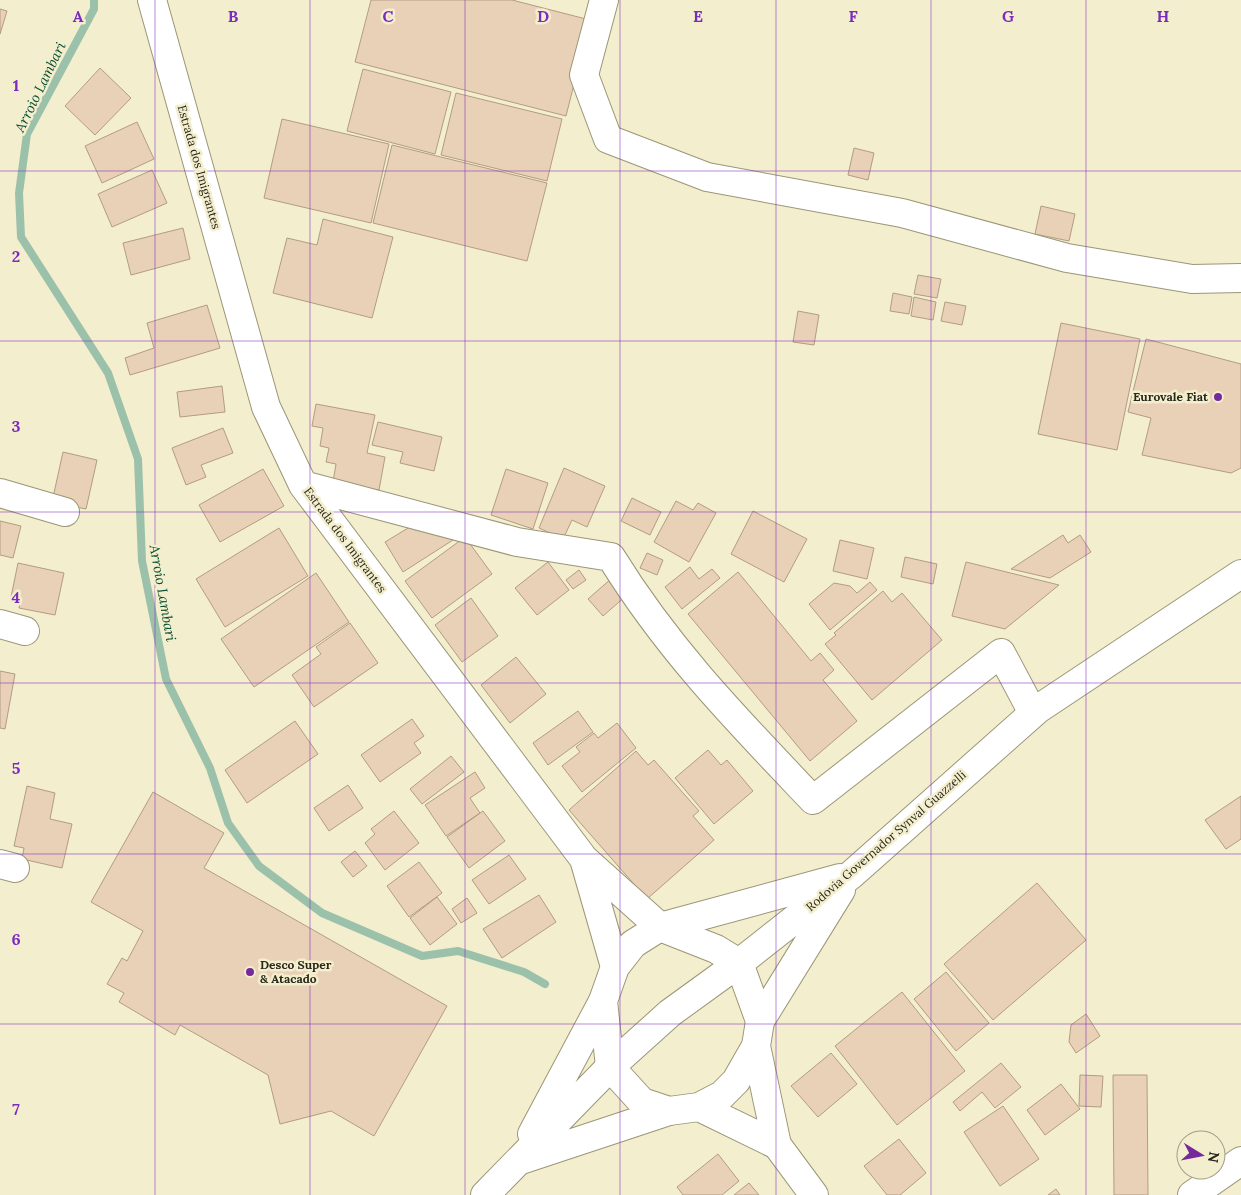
<svg xmlns="http://www.w3.org/2000/svg" width="1241" height="1195" viewBox="0 0 1241 1195" font-family="Lora,serif">
	<rect width="100%" height="100%" fill="#f3eecd"/>
	<g fill="none" stroke-linecap="round" stroke-linejoin="round">
		<path stroke="#9bc1ab" stroke-width="8" d="M94,0v9l-67,125 -8,59 2,44 87,136 30,86 4,102 24,118 44,89 18,55 31,43 63,47 100,43 36,-5 66,21 21,12"/>
	</g>
	<path fill="#e9d1b7" stroke="#b29c83" d="M371,0h141l78,20 -24,96 -211,-54z
		M0,9l7,2 -7,23z
		M100,68l31,30 -36,37 -30,-29z
		M363,69l88,23 -16,62 -88,-23z
		M456,93l106,26 -15,62 -106,-26z
		M282,119l107,25 -18,79 -107,-25z
		M137,122l17,37 -52,24 -17,-37z
		M392,145l155,38 -20,78 -154,-38z
		M854,148l20,5 -6,27 -20,-5z
		M152,170l15,33 -55,24 -14,-33z
		M1041,206l34,8 -6,27 -34,-7z
		M323,219l70,18 -21,81 -99,-25 14,-55 30,7z
		M183,228l7,31 -59,16 -8,-32z
		M918,275l23,4 -4,19 -23,-4z
		M893,293l19,4 -3,17 -19,-3z
		M914,297l22,5 -3,18 -22,-4z
		M945,302l21,4 -4,19 -21,-4z
		M207,305l13,43 -90,27 -5,-17 29,-10 -7,-25z
		M798,311l21,4 -5,30 -21,-3z
		M1061,323l79,16 -23,111 -79,-16z
		M1146,339l95,25v104l-10,5 -89,-18 9,-37 -23,-6z
		M222,386l3,26 -45,5 -3,-25z
		M316,404l59,11 -8,38 18,4 -6,33 -46,-8 3,-18 -10,-2 3,-14 -9,-2 3,-18 -11,-2z
		M378,422l64,15 -8,34 -34,-8 3,-11 -31,-7z
		M223,428l10,25 -32,12 5,12 -20,8 -14,-37z
		M63,452l34,8 -11,49 -34,-7z
		M564,468l41,18 -18,41 -15,-7 -9,19 -24,-11z
		M263,469l21,37 -64,36 -21,-37z
		M506,469l42,14 -15,46 -42,-14z
		M632,498l29,14 -11,23 -29,-14z
		M676,501l17,9 5,-7 18,10 -27,49 -35,-20z
		M753,511l54,28 -23,43 -53,-28z
		M0,521l21,5 -8,32 -13,-3z
		M418,522l26,4 9,14 -50,32 -18,-30z
		M279,528l29,48 -83,51 -29,-48z
		M1063,535l5,8 12,-8 11,17 -41,26 -39,-9z
		M465,537l27,37 -60,44 -27,-37z
		M840,540l34,8 -7,31 -34,-8z
		M647,553l16,7 -6,15 -17,-7z
		M905,557l32,7 -4,20 -32,-7z
		M548,562l21,28 -32,25 -22,-27z
		M966,562l93,23 -54,44 -53,-13z
		M18,563l46,10 -9,42 -36,-7 2,-9 -10,-2z
		M690,567l9,12 13,-10 8,9 -38,31 -17,-22z
		M579,570l7,10 -13,9 -7,-9z
		M738,572l73,89 9,-8 14,17 -11,10 34,41 -47,40 -122,-147z
		M316,573l33,49 -95,65 -33,-48z
		M612,578l15,17 -24,21 -15,-17z
		M870,582l7,8 -47,40 -21,-26 25,-21 16,3 7,7z
		M883,591l9,11 10,-9 40,47 -70,60 -47,-56 11,-9 -2,-2z
		M471,598l27,38 -36,26 -27,-37z
		M350,623l28,40 -64,44 -22,-32 29,-21 -5,-7z
		M516,657l30,37 -36,29 -29,-38z
		M0,671l15,3 -10,55 -5,-1z
		M578,711l15,21 -45,33 -15,-22z
		M412,719l12,17 -10,7 7,10 -41,29 -19,-27z
		M295,721l23,33 -71,49 -22,-33z
		M617,723l19,25 -54,44 -20,-26 18,-14 -4,-5 18,-14 4,5z
		M708,750l13,15 6,-5 26,31 -39,33 -39,-46z
		M636,751l12,14 6,-5 45,51 -6,5 21,24 -67,59 -78,-89z
		M451,756l13,16 -42,32 -12,-15z
		M475,772l10,16 -15,10 10,15 -34,23 -21,-31z
		M348,785l15,23 -34,23 -15,-23z
		M27,786l28,7 -5,26 22,5 -10,44 -40,-9 2,-11 -10,-2z
		M153,792l71,41 -20,35 243,138 -73,130 -43,-25 -51,13 -12,-49 -88,-50 -5,10 -56,-33 5,-9 -17,-9 15,-26 5,3 16,-30 -52,-29z
		M1241,796v43l-15,10 -21,-29z
		M394,811l25,32 -34,27 -20,-27 10,-9 -4,-5z
		M483,811l22,30 -36,27 -22,-31z
		M355,851l12,15 -14,11 -12,-15z
		M509,855l17,24 -37,25 -17,-24z
		M419,862l23,31 -33,24 -22,-31z
		M1037,883l49,57 -93,80 -49,-56z
		M539,895l17,27 -54,36 -19,-29z
		M437,897l20,27 -27,21 -20,-27z
		M467,898l10,15 -16,10 -9,-14z
		M946,972l43,51 -33,28 -42,-52z
		M902,992l63,79 -68,54 -62,-79z
		M1086,1014l14,22 -24,17 -7,-11 2,-17z
		M831,1053l26,31 -39,33 -27,-31z
		M1001,1063l20,24 -26,21 -13,-16 -22,19 -7,-9z
		M1080,1075l23,1 -2,31 -22,-1z
		M1113,1075h34l1,120h-34z
		M1061,1084l19,25 -35,26 -18,-25z
		M1003,1106l36,53 -39,27 -36,-54z
		M899,1139l27,34 -26,22h-13l-23,-29z
		M718,1154l21,27 -17,14h-39l-6,-8z
		M749,1183l10,12h-25z
		M1056,1189l4,6h-12z"/>
	<g fill="none" stroke-linecap="round" stroke-linejoin="round">
		<defs>
			<path id="minor" d="M152,0l114,407 37,78 281,374 76,68
				M604,0l-20,75 24,64 99,38 195,36 165,45 125,21 49,-1
				M303,485l214,57 94,15c58,94 126,163 202,243l188,-147 32,60
				M0,493l65,19
				M0,624l25,7
				M584,859l31,108
				M0,864l15,4
				M756,1046l-20,35 -14,14 -23,12 -30,4 -27,-9 -32,-35 -7,-66 12,-34 18,-23 27,-17 56,22 23,14 21,58 -4,25 21,99 37,50
				M699,1107l78,38
				M1192,1195l49,-34"/>
			<path id="major" d="M660,927l180,-49
				M760,1021l81,-131
				M532,1134l71,-133
				M521,1160l148,-49
				M485,1195l125,-128 60,-54 69,-50 112,-88 187,-166 203,-135"/>
		</defs>
		<use href="#minor" stroke="#9b9677" stroke-width="30"/>
		<use href="#major" stroke="#9b9677" stroke-width="30"/>
		<use href="#minor" stroke="#fff" stroke-width="28"/>
		<use href="#major" stroke="#fff" stroke-width="28"/>
	</g>
	<path fill="none" stroke="#7b2cbf" stroke-width="1" stroke-opacity="0.55" d="M155,0v1195M310,0v1195M465,0v1195M620,0v1195M776,0v1195M931,0v1195M1086,0v1195M0,171h1241M0,341h1241M0,512h1241M0,683h1241M0,854h1241M0,1024h1241"/>
	<g fill="#76299b" stroke="#f3eecd" stroke-width="2">
		<circle cx="1218" cy="397" r="5"/>
		<circle cx="250" cy="972" r="5"/>
	</g>
	<g text-anchor="middle" stroke-width="5" stroke-linejoin="round" paint-order="stroke">
		<g font-size="12" fill="#29271b" stroke="#f3eecd">
			<text transform="translate(199 167) rotate(74)" y="4">Estrada dos Imigrantes</text>
			<text transform="translate(345 540) rotate(53)" y="4">Estrada dos Imigrantes</text>
			<text transform="translate(886 841) rotate(-41)" y="4">Rodovia Governador Synval Guazzelli</text>
		</g>
		<g font-size="12" font-weight="bold" fill="#29271b" stroke="#f3eecd" text-anchor="end">
			<text x="1208" y="401">Eurovale Fiat</text>
			<text x="260" y="969" text-anchor="start">Desco Super<tspan x="260" dy="14">&amp; Atacado</tspan></text>
		</g>
		<g font-size="14" font-style="italic" fill="#064e31" stroke="#f3eecd">
			<text transform="translate(40 87) rotate(-64)" y="5">Arroio Lambari</text>
			<text transform="translate(163 593) rotate(80)" y="5">Arroio Lambari</text>
		</g>
	</g>
	<g font-size="16" text-anchor="middle" font-weight="bold" fill="#7b2cbf" stroke="#f3eecd" stroke-width="5" stroke-linejoin="round" paint-order="stroke">
		<text x="78" y="22">A</text>
		<text x="233" y="22">B</text>
		<text x="388" y="22">C</text>
		<text x="543" y="22">D</text>
		<text x="698" y="22">E</text>
		<text x="853" y="22">F</text>
		<text x="1008" y="22">G</text>
		<text x="1163" y="22">H</text>
		<text x="16" y="91">1</text>
		<text x="16" y="262">2</text>
		<text x="16" y="432">3</text>
		<text x="16" y="603">4</text>
		<text x="16" y="774">5</text>
		<text x="16" y="945">6</text>
		<text x="16" y="1115">7</text>
	</g>
	<g transform="translate(1201 1155) rotate(100)"><circle r="24" fill="#f3eecd" stroke="#a29e86"/>
	<path d="M0-4L9 19L0 12L-9 19Z" fill="#76299b"/>
	<text y="-8" font-size="14" font-weight="bold" text-anchor="middle" fill="#29271b">N</text>
	</g>
</svg>
